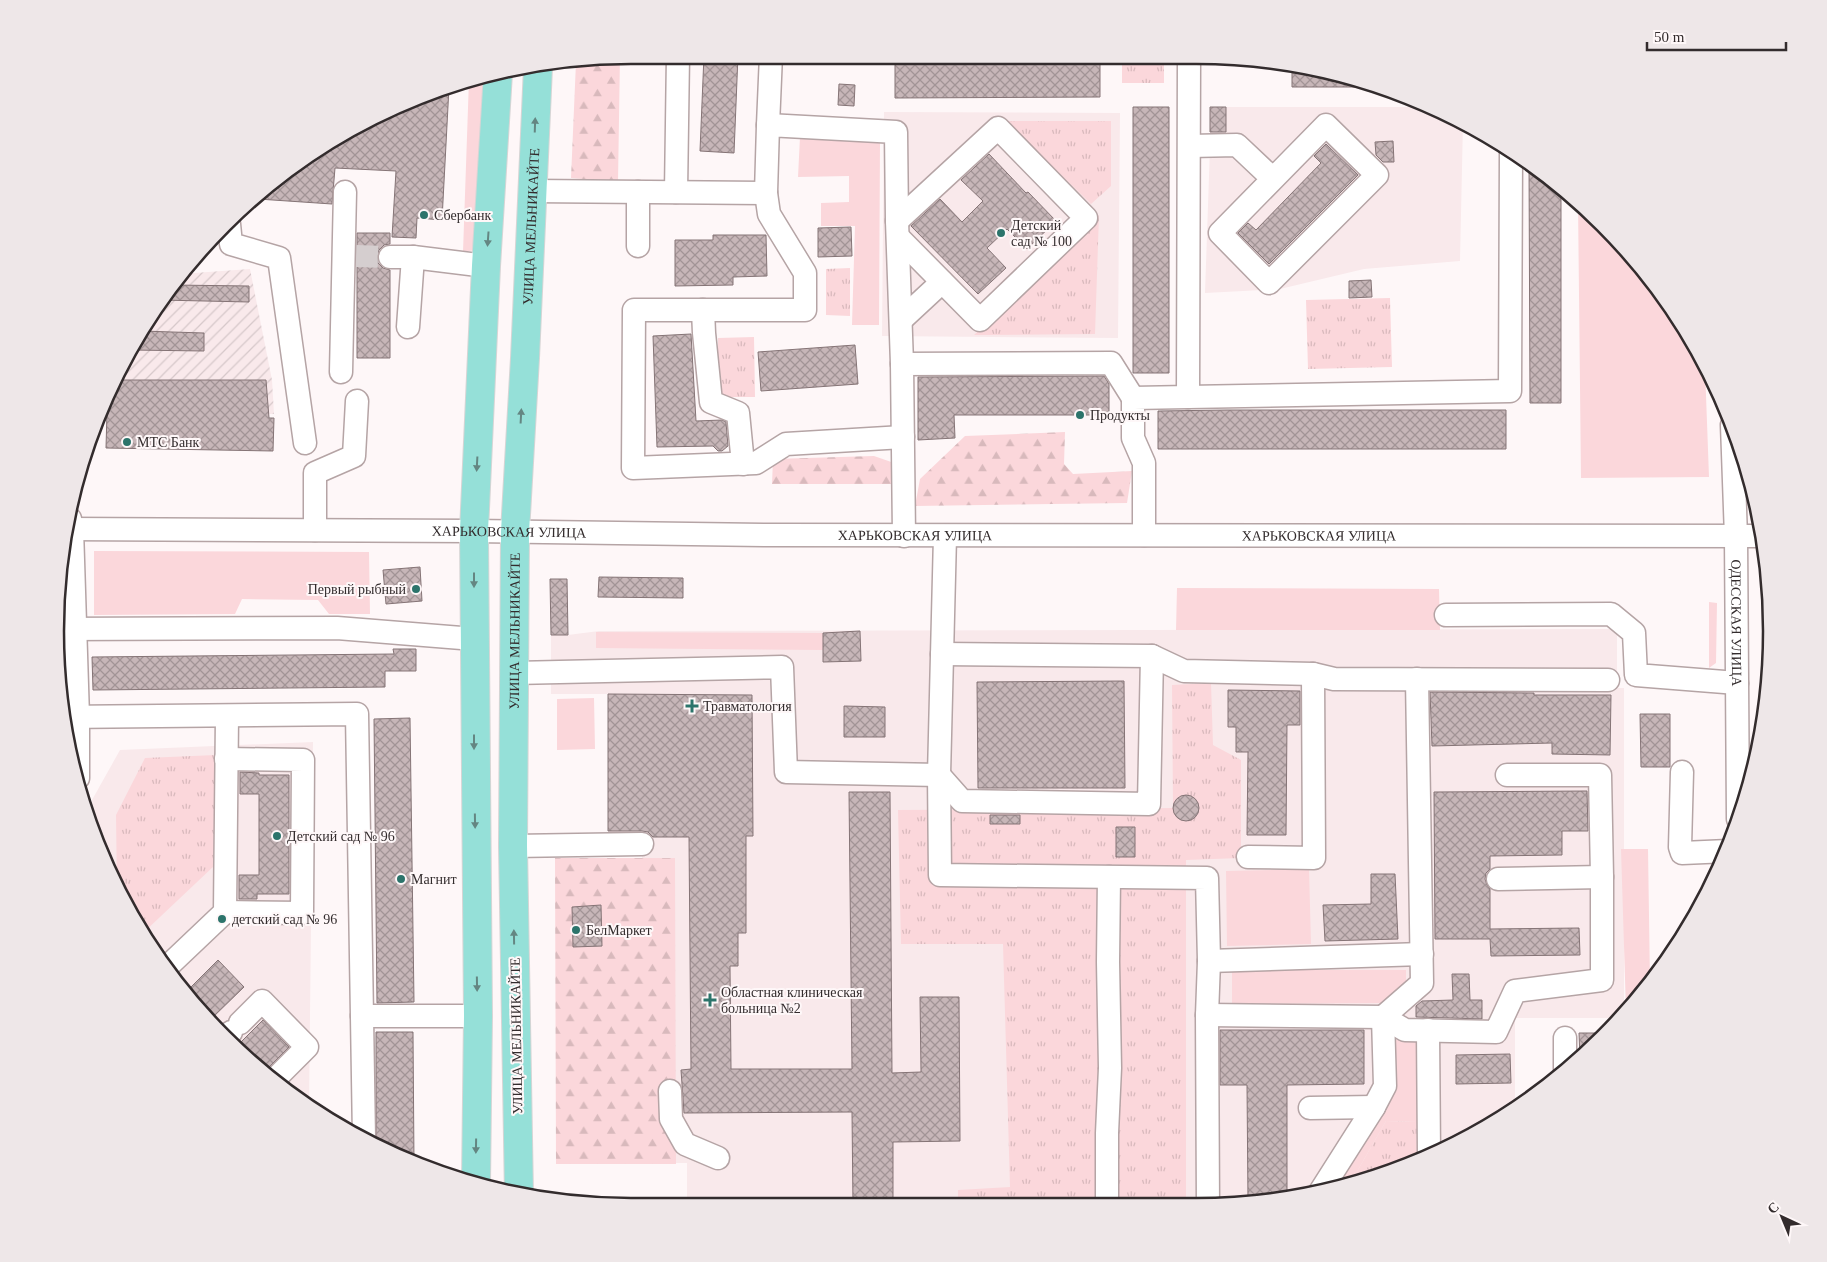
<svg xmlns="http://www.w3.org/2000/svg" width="1827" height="1262" viewBox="0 0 1827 1262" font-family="Georgia,serif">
	<defs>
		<pattern id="industrial-furrows" width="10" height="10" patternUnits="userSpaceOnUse" patternTransform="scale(1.25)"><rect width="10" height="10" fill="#f9e9eb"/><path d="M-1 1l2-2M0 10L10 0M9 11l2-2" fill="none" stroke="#d6c8ca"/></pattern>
		<pattern id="forest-firs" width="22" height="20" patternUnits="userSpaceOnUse" patternTransform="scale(1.25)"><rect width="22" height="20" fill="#fbd7db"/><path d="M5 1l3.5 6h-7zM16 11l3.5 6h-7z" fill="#d8b9bc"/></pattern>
		<pattern id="park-tufts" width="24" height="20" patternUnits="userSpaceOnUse" patternTransform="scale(1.25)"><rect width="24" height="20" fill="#fbd7db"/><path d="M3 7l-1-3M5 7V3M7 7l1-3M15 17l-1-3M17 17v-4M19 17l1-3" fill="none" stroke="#d8b9bc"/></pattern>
		<pattern id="building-cross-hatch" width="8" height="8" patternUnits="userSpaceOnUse" patternTransform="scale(1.25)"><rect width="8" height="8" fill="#c7b6b8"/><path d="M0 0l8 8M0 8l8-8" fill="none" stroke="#a29496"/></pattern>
	</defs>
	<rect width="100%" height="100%" fill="#fef7f8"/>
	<path fill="#f9e9eb" d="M1210,107h218l23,8 12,7 -3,139 -96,8 -84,20 -75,4 5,-146z
		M884,112l236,1 -2,225 -236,-2z
		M1617,629v59h7v325l-4,5h-105v92l-64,37 -143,49 -112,11h-509v-44h-45v-326h-34v-143h-57v-59h17l31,-4z
		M313,742l-4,366 -85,-70 -72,-87 -37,-65 -22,-65 -1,-21 28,-50z"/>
	<path fill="url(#industrial-furrows)" d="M250,269l22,111 2,34 -176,1 54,-104 28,-37z"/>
	<path fill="#fbd7db" d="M483,75l-7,175 -13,2 6,-173z
		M800,137l80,5 -1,183h-27l3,-99h-34v-23l28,-1v-26l-51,1z
		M1578,202l25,22 72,87 30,57 4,109 -128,1z
		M94,551l275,1 1,62h-41l-11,-14 -76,-1 -7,15 -141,1z
		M1177,588l262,1 1,41h-264z
		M1709,602l8,1 -1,60 -7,5z
		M596,632l227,1v17l-227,-2z
		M594,698l1,51 -38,1v-51z
		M1621,849h27l2,133 -24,29z
		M1309,869l2,75 -84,2 -1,-75z
		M1232,970h174v18l-21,15 -153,1z
		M1425,1039v117l-9,3 1,-37 -31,-1 -35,61 -17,5 57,-147z"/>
	<path fill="url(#forest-firs)" d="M620,56l-2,126 -47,-4 5,-116z
		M1065,432l-1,32 9,10 59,-3 -5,32 -212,3 5,-27 45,-43z
		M874,456l23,8 1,20h-126l1,-25z
		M555,858h120l1,306h-120z"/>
	<path fill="url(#park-tufts)" d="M1122,56h42v27h-42z
		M1006,121h105v65l-20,18z
		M1099,215l-4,119 -121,1z
		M850,268v48l-24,-1v-46z
		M1390,298l2,69 -84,2 -2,-69z
		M754,337l1,60h-37v-59z
		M1211,683l2,62 28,15v98l-55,2v347h-228v-17l52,-3 -7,-243h-102l-3,-134 275,-2 -1,-123z
		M216,755l-2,111 -72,68 -25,-43 -1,-76 29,-57z
		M1386,1121l31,1 -1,37 -65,23z"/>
	<path fill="url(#building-cross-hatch)" stroke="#857476" d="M704,55h34l-4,98 -34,-2z
		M1100,58v39l-205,1v-39z
		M1292,64l16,2 53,18v3h-69z
		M839,84l16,1 -1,21 -16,-1z
		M449,87l-7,133 -25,-2 -1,20 -24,-1 4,-66 -61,-3 -3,36 -74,-5 53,-47 65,-38z
		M1133,107h36v266h-36z
		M1210,107h16v25h-16z
		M1393,141l1,21h-11l-7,-7 -1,-13z
		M1326,144l32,31 -89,89 -31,-31 10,-10 8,7 65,-67 -7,-7z
		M989,154l37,39 2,-1 28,29 -29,28 -20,-20 -20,19 19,20 -28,26 -67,-68 29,-27 22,23 21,-21 -22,-21z
		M1529,163l17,11 15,13v216h-31z
		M851,227l1,29 -34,1v-29z
		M357,233h33v11l-6,1 -5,5 -2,7 1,6 5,5 7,2v88h-33z
		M713,235h53l1,41 -34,1v8l-58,1v-46h38z
		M1371,280l1,17 -23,1v-17z
		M172,285l77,1v16l-89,-2z
		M141,331l63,2v18l-73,-1z
		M691,334l5,87 26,-1 4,2 2,24 -6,5h-4l-5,-5 -56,1 -4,-111z
		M855,345l3,39 -97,7 -3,-39z
		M1104,376l5,8v31h-155l1,23 -37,2v-63z
		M115,380h151l3,38h5l-1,33 -167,-3 1,-36h-8z
		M1227,410h279v39h-348v-38z
		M420,567l2,34 -36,3 -3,-34z
		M599,577l84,1v20l-85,-1z
		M550,579h17l1,56h-17z
		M860,631l1,30 -38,1v-29z
		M393,649h23v22h-31v16l-292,3 -1,-33 302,-3z
		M1124,681l1,107h-147l-1,-106z
		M1228,690l72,1v34h-13l-1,110h-39l1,-83h-12v-25h-8z
		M1430,692l104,1v2h77l-1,60 -58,-1v-11l-120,3z
		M608,694l144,1 1,141h-7v97h-8v33h-8l1,103h121l-3,-277h41l2,281 29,-1 -1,-75h39l1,144 -67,1v65h-40l-1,-95 -168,1 -3,-43 10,-1 -2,-232h-36l-5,-5 -6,-1h-34z
		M844,706l41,1v30h-41z
		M1640,714h30v53h-29z
		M410,718l4,284 -37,1 -3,-284z
		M240,772l19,1v2h30v119h-32v5h-18v-24h20v-81h-19z
		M1587,791l1,40h-26v24l-72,1v13l-4,4 -1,6 2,6 3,4v40l89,-1 1,27 -89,1 -1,-17h-55l-1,-147z
		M1173 808a13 13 0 1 1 26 0a13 13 0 1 1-26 0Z
		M990,815h30v9h-30z
		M1116,827h19v30h-19z
		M1371,874h24l3,65 -73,2 -2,-36 48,-1z
		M601,905l1,41 -29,1 -1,-40z
		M218,960l26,27 -35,34 -23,-29z
		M1452,974h17l1,26h12v19l-66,-2v-11l6,-5 31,-1z
		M263,1020l26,27 -25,25 -29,-24z
		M1220,1030h144v54l-77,1v113l-39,4 -1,-117h-27z
		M376,1032h37l1,132 -38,-19z
		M1579,1033h29l-28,25z
		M1510,1054l1,29 -55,1v-29z"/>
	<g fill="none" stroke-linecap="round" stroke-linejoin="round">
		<path stroke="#d5cecf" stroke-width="22" stroke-dasharray="22 11" stroke-linecap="butt" d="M356,256l34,1"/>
		<defs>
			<g id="minor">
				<path d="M768,125l3,-70"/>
				<path d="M1190,146l47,-1 36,34 -53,54 49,50 108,-108 -51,-50 -53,54"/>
				<path d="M532,191l234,2"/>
				<path d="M676,192l2,-137"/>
				<path d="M897,221l101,-93 88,90 -106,102 -82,-83"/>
				<path d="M229,224l2,20 48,14 26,185"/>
				<path d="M638,246v-54"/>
				<path d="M390,257h23"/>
				<path d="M703,310l1,23 7,69 27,11 5,51"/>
				<path d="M901,320l41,-38"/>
				<path d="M408,327l5,-70 73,9"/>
				<path d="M902,364l-5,-143 -1,-89 -128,-7 -2,68 3,21 36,59v37h-171l-1,158 123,-5 30,-19 117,-7"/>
				<path d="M341,372l4,-180"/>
				<path d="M1188,397l322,-6 1,-239"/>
				<path id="s1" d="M1732,425l4,112 2,282"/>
				<path d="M70,519l2,10 6,188v61"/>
				<path id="s2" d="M67,529l407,2 291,4 998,1"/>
				<path d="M315,530v-57l39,-17 3,-55"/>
				<path d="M1144,535v-72l-11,-25v-40l55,-1 1,-342"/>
				<path d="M904,536l-2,-172 209,-1 22,35"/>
				<path d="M945,536l-6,239 1,100 267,3 2,83 -2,54 1,191"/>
				<path d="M1446,615l165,-1 23,19 2,42 101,8"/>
				<path d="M55,629l282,-1 137,11"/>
				<path d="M942,654l210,2 32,15 129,3 21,5 274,1"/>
				<path d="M514,673l268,-6 4,105 153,3 23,26 187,3 3,-148"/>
				<path d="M63,717l294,-3 7,424"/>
				<path d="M1682,772l-2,75 2,6 46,-2"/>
				<path d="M1507,775h93l2,102"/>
				<path d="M513,846l129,-2"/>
				<path d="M1248,857l66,1 -1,-184"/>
				<path d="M225,912l77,1 1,-153 -77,-1"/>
				<path d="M1209,961l213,-7"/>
				<path d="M166,968l59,-56 2,-196"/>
				<path d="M1207,1015l176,2 22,13 91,2 19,-41 87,-11v-103l-104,2"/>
				<path d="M362,1016h116"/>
				<path d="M240,1023l22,-22 45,46 -33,33"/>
				<path d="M1428,1030l1,125"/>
				<path d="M224,1038l7,-6"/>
				<path d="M1565,1038v31"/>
				<path d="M670,1091l1,28 14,25 33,14"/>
				<path d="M1310,1108l64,-1"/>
				<path d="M1320,1192l54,-85 11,-21 -2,-69 39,-34 -5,-304"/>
				<path d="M1107,1207v-74l3,-65 -2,-106 1,-85"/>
			</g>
			<g id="major">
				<path d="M476,1183l2,-167 -4,-485 12,-265 12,-193"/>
				<path id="s3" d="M519,1196l-6,-350 2,-314 10,-174 13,-291"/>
			</g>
		</defs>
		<use href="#minor" stroke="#b5a4a5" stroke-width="25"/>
		<use href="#major" stroke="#d6d5d5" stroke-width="30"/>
		<use href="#minor" stroke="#fff" stroke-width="22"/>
		<use href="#major" stroke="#95e0d8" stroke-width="28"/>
	</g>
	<defs><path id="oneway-solid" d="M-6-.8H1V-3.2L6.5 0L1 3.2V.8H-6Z" transform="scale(1.25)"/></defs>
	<g fill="#648682">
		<use href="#oneway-solid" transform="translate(535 125) rotate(-88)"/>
		<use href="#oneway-solid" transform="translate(488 239) rotate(94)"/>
		<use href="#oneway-solid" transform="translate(521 416) rotate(-87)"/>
		<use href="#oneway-solid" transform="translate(477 464) rotate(93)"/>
		<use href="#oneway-solid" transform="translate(474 580) rotate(90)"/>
		<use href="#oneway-solid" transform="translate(474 742) rotate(90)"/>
		<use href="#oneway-solid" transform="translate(475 821) rotate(89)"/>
		<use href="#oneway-solid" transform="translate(514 937) rotate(-91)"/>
		<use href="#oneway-solid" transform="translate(477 984) rotate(89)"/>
		<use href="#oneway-solid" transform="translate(476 1146) rotate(91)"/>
	</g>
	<g fill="#2c746b" stroke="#fef7f8" stroke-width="2">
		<circle cx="424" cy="215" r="5"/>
		<circle cx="1001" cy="233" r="5"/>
		<circle cx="1080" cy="415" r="5"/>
		<circle cx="127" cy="442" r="5"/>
		<circle cx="416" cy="589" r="5"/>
		<path d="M689.5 698.5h5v5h5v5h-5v5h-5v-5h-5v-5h5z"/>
		<circle cx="277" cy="836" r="5"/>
		<circle cx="401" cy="879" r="5"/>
		<circle cx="222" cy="919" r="5"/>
		<circle cx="576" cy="930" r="5"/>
		<path d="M707.5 992.5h5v5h5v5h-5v5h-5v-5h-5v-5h5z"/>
	</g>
	<g text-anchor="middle" stroke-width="4" stroke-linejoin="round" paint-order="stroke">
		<g font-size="14" fill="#332c2d" stroke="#fef7f8" text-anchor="start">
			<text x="434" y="220">Сбербанк</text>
			<text x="1011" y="230">Детский<tspan x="1011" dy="16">сад № 100</tspan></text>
			<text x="1090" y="420">Продукты</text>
			<text x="137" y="447">МТС Банк</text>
			<text x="406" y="594" text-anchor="end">Первый рыбный</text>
			<text x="703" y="711">Травматология</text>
			<text x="287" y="841">Детский сад № 96</text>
			<text x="411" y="884">Магнит</text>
			<text x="232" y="924">детский сад № 96</text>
			<text x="586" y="935">БелМаркет</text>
			<text x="721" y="997">Областная клиническая<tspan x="721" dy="16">больница №2</tspan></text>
		</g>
		<g font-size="14" fill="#332c2d" stroke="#fef7f8">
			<text dy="5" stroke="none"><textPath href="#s3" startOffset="970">УЛИЦА МЕЛЬНИКАЙТЕ</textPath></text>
			<text dy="5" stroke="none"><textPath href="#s2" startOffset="442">ХАРЬКОВСКАЯ УЛИЦА</textPath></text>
			<text dy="5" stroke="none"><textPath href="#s2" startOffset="848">ХАРЬКОВСКАЯ УЛИЦА</textPath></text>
			<text dy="5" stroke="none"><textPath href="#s2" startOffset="1252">ХАРЬКОВСКАЯ УЛИЦА</textPath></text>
			<text dy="5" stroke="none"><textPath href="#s1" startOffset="198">ОДЕССКАЯ УЛИЦА</textPath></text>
			<text dy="5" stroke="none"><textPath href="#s3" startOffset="565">УЛИЦА МЕЛЬНИКАЙТЕ</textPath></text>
			<text transform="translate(516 1036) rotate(-91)" y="5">УЛИЦА МЕЛЬНИКАЙТЕ</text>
		</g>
	</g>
	<path d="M0 0H1827V1262H0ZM631 64H1196A567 567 0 0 1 1763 631V631A567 567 0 0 1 1196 1198H631A567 567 0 0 1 64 631V631A567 567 0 0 1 631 64Z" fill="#eee7e8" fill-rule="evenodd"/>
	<path fill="none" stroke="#332c2d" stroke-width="2.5" d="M631 64H1196A567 567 0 0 1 1763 631V631A567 567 0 0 1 1196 1198H631A567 567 0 0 1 64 631V631A567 567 0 0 1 631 64Z"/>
	<g transform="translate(1782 1217) rotate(316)" stroke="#fef7f8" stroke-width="4" paint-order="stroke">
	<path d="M0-4L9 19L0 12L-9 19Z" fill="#332c2d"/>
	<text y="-8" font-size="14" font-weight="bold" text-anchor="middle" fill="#332c2d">С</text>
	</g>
	<path d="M1647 42v8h139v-8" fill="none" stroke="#332c2d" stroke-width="2.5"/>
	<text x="1654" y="42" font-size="15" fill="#332c2d" stroke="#fef7f8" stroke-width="4" paint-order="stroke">50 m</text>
</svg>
